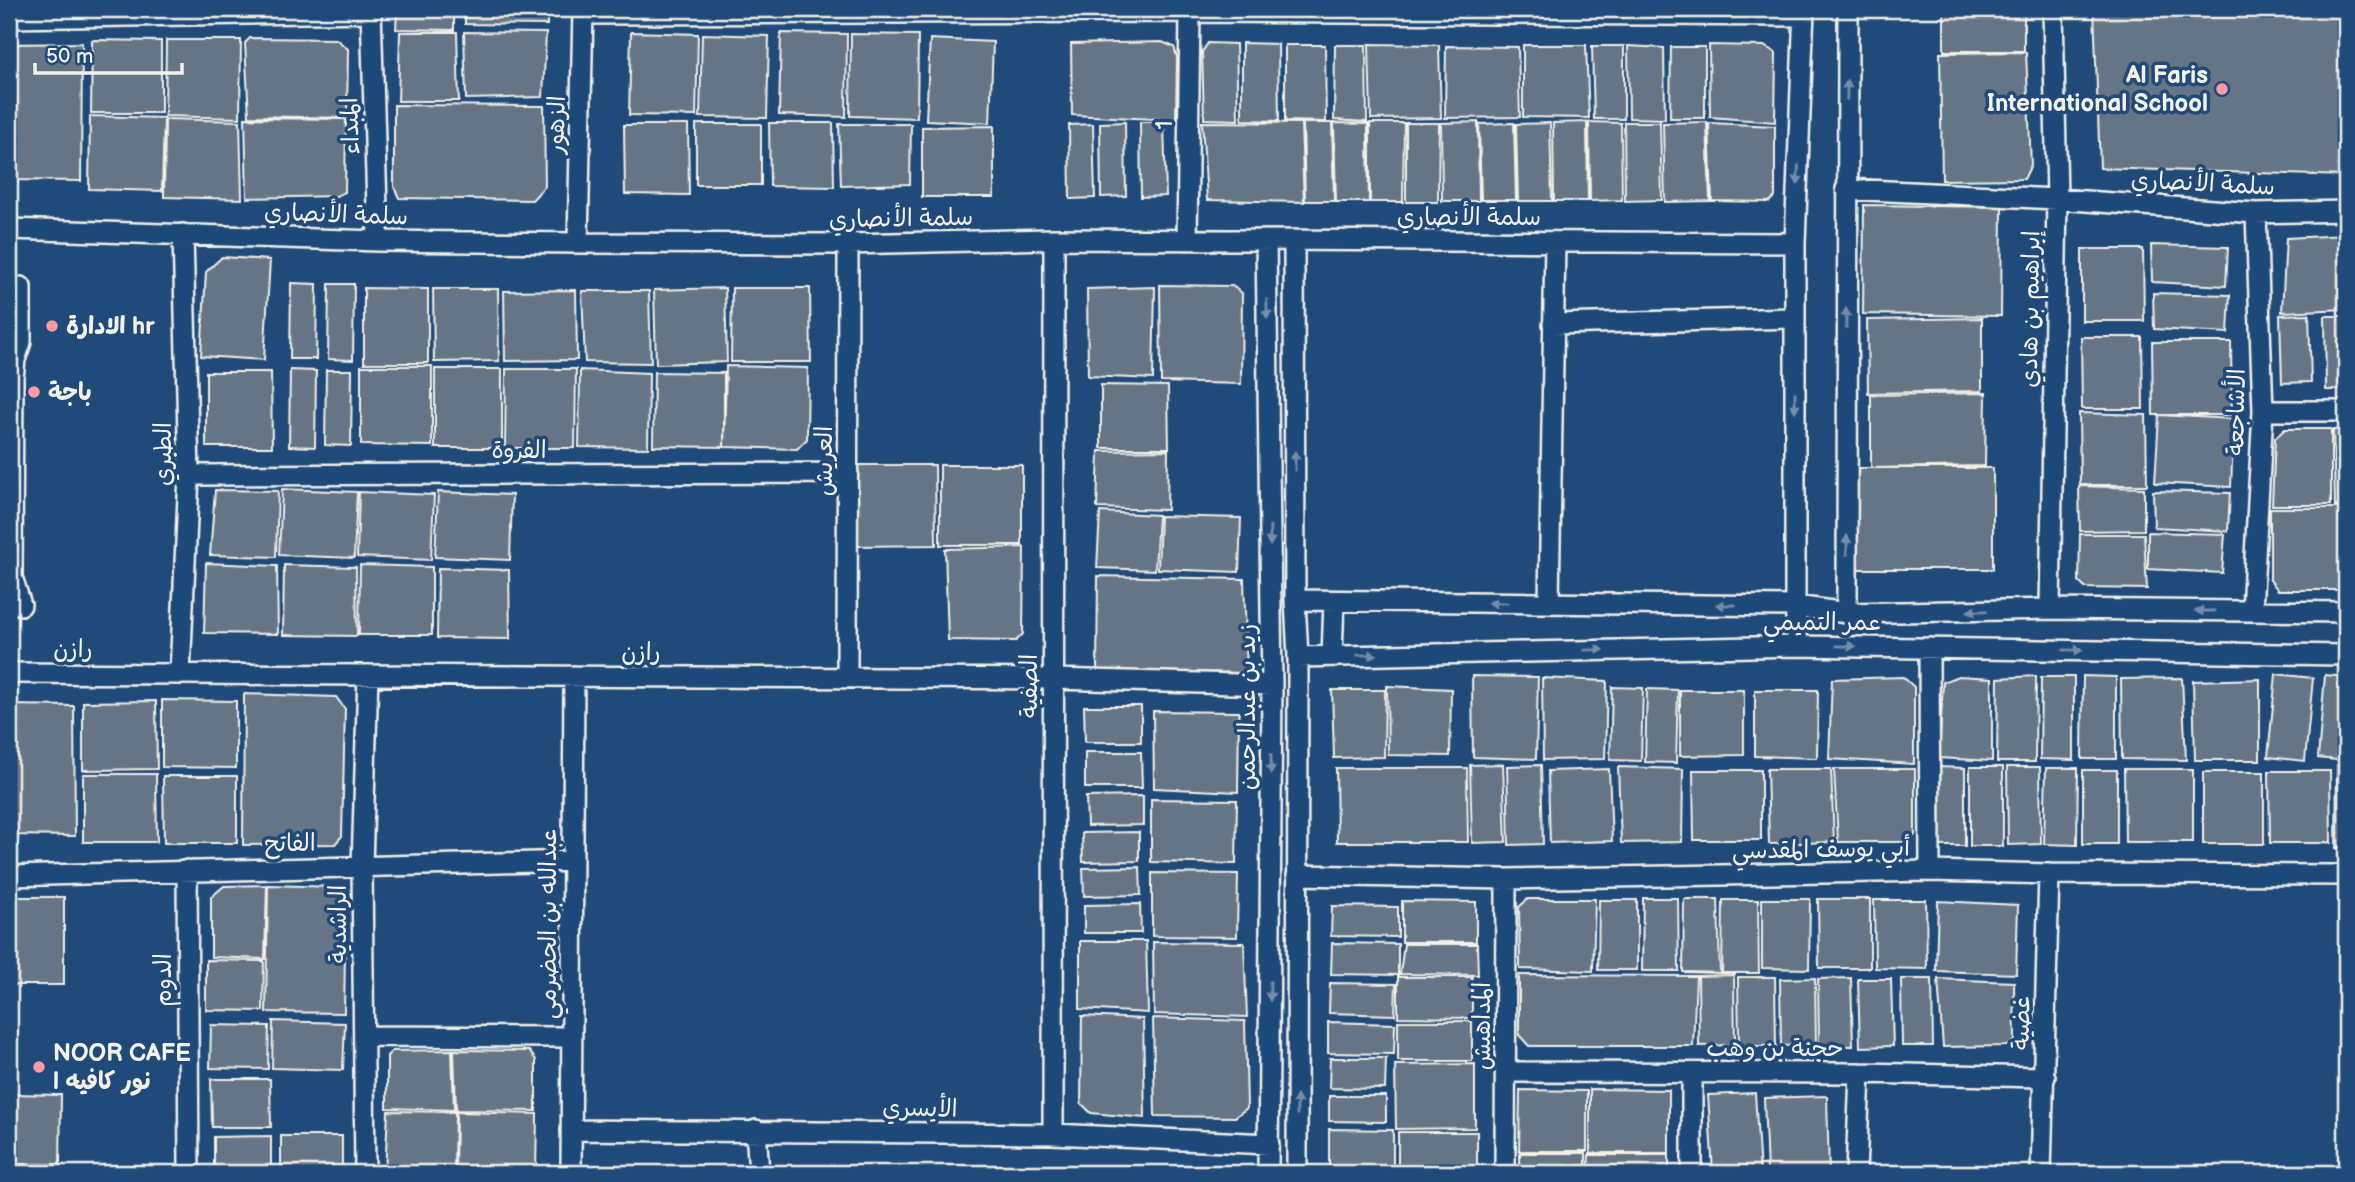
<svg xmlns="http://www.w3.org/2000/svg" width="2355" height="1182" viewBox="0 0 2355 1182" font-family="'Balsamiq Sans','Playpen Sans Arabic',sans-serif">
	<rect width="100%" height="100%" fill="#1f4a7a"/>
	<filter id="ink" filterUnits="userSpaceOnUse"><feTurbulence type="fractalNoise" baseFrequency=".0143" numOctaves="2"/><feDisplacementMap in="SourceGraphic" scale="14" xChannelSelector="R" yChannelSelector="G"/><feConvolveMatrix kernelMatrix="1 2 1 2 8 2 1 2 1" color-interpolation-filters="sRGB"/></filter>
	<g filter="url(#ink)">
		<path fill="#667485" stroke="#f4f1e8" stroke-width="2" d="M397,9h57v21l-58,-1z
			M465,9h82v16l-82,-1z
			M1944,9h80v42h-80z
			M2094,9h252v167l-246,-8z
			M400,32h57l2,69h-61z
			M464,32l82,1 -3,64 -77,2z
			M631,32l67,2 -2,82 -67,-1z
			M781,33l66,1 -1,83 -67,-2z
			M702,34l67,2 -2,82 -67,-1z
			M851,34l67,1 -1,83 -67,-2z
			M250,38l86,1 12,10 -1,69 -98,-2 -4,-73z
			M930,39l63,3 -3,81 -64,-3z
			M92,40l69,1v72h-70z
			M166,40h75l-1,78 -75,-2z
			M1162,42l12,5 3,10 -1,63 -104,-5 -1,-71z
			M82,43l-1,138 -72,-1v-136z
			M1208,43l28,1 2,76 -34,-1 -2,-67z
			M1242,43l36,1 1,77 -37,-1z
			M1369,44l70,1 2,73 -70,1z
			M1285,45h40l1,77 -41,-1z
			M1335,45h31l1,77 -33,-2z
			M1523,45h63l3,73 -66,-1z
			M1709,45l55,1 12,7 -1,69 -65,-5z
			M1446,46l72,1 2,70 -75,1z
			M1592,46h32v73h-30z
			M1628,46l36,2 1,71 -36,-1z
			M1671,47h34v71h-35z
			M2026,52l5,113 -7,14 -82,1 -2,-127z
			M394,105l150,1 1,80 -13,14 -133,-2 -5,-11z
			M90,116l74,2 -2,73 -73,-2z
			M245,118l101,1 -1,73 -9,4 -89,2z
			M165,119l75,2 2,78 -78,-2z
			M1125,122l1,74 -25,1 -1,-74z
			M1140,122h24l2,74 -25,1z
			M1202,122l99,1 3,79 -97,-2z
			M1478,122l1,79h-37l-1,-78z
			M1587,122l1,79h-34l-1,-78z
			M1589,122l32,1 1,77 -32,1z
			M1624,122h36l2,78 -37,1z
			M1707,122l3,79 -45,1 -2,-79z
			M769,123h64l1,64 -64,-1z
			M1303,123h29l2,78h-29z
			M1334,123l34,1 1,78h-33z
			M1370,123h34l-1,79h-33z
			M1406,123h33l-1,79h-32z
			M1514,123l2,77h-35l-2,-76z
			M1550,123l2,78h-34l-2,-77z
			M1709,123l66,3v71l-6,5 -57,-1z
			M696,124h65v61h-65z
			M839,124h72l-1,60 -69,2z
			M1093,124l2,74 -25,1 -1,-74z
			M624,125h64l1,70 -64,-1z
			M994,126v71h-72v-70z
			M1864,205l138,2 -1,109 -138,-2z
			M2346,235v74l-64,3 4,-74z
			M2151,245l77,2 -2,39 -74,-4z
			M2082,249h61l1,72h-62z
			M222,257l48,3 -6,100 -63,-4 5,-84z
			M291,283l26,1 -1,75h-26z
			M329,284h25l-1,76 -25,-1z
			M1160,285l72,1 10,7 -1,91 -80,-2z
			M1155,287l-2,92 -65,-3 -1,-87z
			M364,288l64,1v74h-64z
			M725,288l2,74 -71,2 -2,-74z
			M732,288h78l1,74h-80z
			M433,289h65l1,72 -65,1z
			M576,290l1,70 -72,1 -1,-70z
			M582,291h67l2,72 -66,-1z
			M2153,293l77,2 -2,38 -74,-4z
			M2309,314l2,68 -29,1 -2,-68z
			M2325,316h21v74h-20z
			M1982,318v73l-114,2 -1,-73z
			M2081,337h61l1,72h-61z
			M2152,342h79l1,73h-79z
			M361,366h71v80l-71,-1z
			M726,366l82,2 -1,71 -10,10 -73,-2z
			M435,369h67v79h-67z
			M506,369h70l-1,79h-70z
			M290,370l26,1 -1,76 -26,-1z
			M326,370h26l-1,76 -26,-1z
			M580,370l69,3 -1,75 -69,-1z
			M206,372h65l1,75h-66z
			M654,372l70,1v74l-71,-1z
			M1101,385l67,1 1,62h-68z
			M1986,393l-1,73 -114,2v-73z
			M2079,413l67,2 1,70h-67z
			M2159,415l75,4 -3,68 -76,-4z
			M2285,429h46v76h-59l3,-67z
			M2333,430h13v76h-11z
			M1168,450l-1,60 -70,-2 2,-57z
			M857,465h78l1,80 -78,1z
			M940,465h82v80h-82z
			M1855,468h138v101h-138z
			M2079,486l65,2v42l-64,1z
			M282,489l75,3 -3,66 -75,-3z
			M215,490l63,1 -2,66 -66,-2z
			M2153,491l77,2 -2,38 -74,-4z
			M359,492l75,3 -3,65 -74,-3z
			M438,492l74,3 -2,65 -75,-3z
			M2270,508h76v82h-68l-8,-10z
			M1100,512l58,3 -3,55 -58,-2z
			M1160,516l81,2 -2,54 -81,-3z
			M2148,532l77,2 -3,39 -74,-4z
			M2080,534h64l3,55 -62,-1 -6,-6z
			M1024,547l-1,87 -7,7 -68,-1 -3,-91z
			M206,563l71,3 1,68 -74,-1z
			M284,565l72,2 1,69 -74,-1z
			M360,565l72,2v68h-73z
			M438,568l71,2 1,69 -73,-1z
			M1098,576l146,3 3,94 -150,-2z
			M2276,674l37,4 -8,83 -37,-4z
			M2325,675l21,2v84l-28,-3z
			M1472,676l66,1 -2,82 -63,-2z
			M1958,676l34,2v83l-53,-3 4,-76z
			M2036,676l-1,86h-38l1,-84z
			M2083,676l33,1v82h-34z
			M1903,677l11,10v77l-85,-5 3,-80z
			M2041,677h33v83l-34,-1z
			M1542,678l65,3 -2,78 -62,1z
			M2182,678l4,82 -64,-1 -1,-80z
			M2260,679v81h-65l-2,-79z
			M1387,686l64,3 -1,67 -62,-1z
			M1612,687l31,1 -2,73 -31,-1z
			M1647,689l31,1 -2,73 -31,-1z
			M1332,690h53l-1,67 -50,1z
			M1680,690h64v65l-64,1z
			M1755,690h63l-1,68 -62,-2z
			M244,694l92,3 9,12 -3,127 -7,8 -92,1z
			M162,700l74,1v67l-74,-1z
			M156,701l1,68 -74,1v-68z
			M9,705l65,1 1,130 -66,-1z
			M1084,706h57v36h-56z
			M1153,711l86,1 -1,80 -84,-4z
			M1085,752h56l1,36h-57z
			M1503,764l3,78 -34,1 -2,-78z
			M1541,765l2,79 -34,1 -2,-79z
			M2337,765h9v83h-10z
			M1618,767l65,2 -1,73 -61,1z
			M1939,767l26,1v78h-26z
			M1970,767h33v79h-33z
			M2007,767h33l1,77 -33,1z
			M1336,768h131l1,74h-131z
			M2046,768h32l-1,77 -33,-1z
			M1609,769l3,72 -62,2 -2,-72z
			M1767,769h64l3,73 -65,2z
			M1834,769h81v66l-11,7h-66z
			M2124,769h69v73h-68z
			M1693,770h68v70h-67z
			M2083,770h34v74h-34z
			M2269,771h61l1,72h-61z
			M2203,772h61v72h-61z
			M83,774h73l1,68h-74z
			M163,776h74v67h-73z
			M1143,796v29l-56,1 -1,-29z
			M1151,799l86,1 -1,64 -85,-2z
			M1139,832v29l-56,1 -1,-29z
			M1140,867l1,28 -57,1 -1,-28z
			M1152,873l86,1 -1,63 -85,-1z
			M267,885l-2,74 -54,-2v-60l13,-11z
			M268,885l68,2 10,11 -2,115 -78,-1z
			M9,897h55v88h-55z
			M1643,898h35l1,73h-37z
			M1528,899h67l-2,72 -73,-2 -1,-62z
			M1684,899h34l2,74 -37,-1z
			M1762,899h48l-1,70 -47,-1z
			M1818,899h52v69h-51z
			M1599,900h38v70h-39z
			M1723,900h35l1,73h-37z
			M1874,900h52l1,69 -52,-1z
			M1402,901l74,1v40h-74z
			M1938,901l80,4 -2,69 -80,-3z
			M1140,904l1,29h-57v-28z
			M1332,906l66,1v30l-67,-1z
			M1080,941h66l2,72 -68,-4z
			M1153,942l91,1 3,74 -93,-3z
			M1332,943l66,1v31l-67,-1z
			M1404,944h73l1,31 -78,-1z
			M206,960l58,1 -1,50 -57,-1z
			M1519,975l177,1 -3,70h-164l-10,-11z
			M1734,975l1,70 -36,1 -1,-70z
			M1398,977h74v41l-74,-1z
			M1738,977h37l1,69h-37z
			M1815,978l1,67 -35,1 -1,-67z
			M1851,978l2,68h-34l-1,-67z
			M1858,979h33l2,67 -33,1z
			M1901,979h31l1,67h-31z
			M1938,979l76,3 1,59 -8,5 -64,1z
			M1330,983l66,1 -1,31 -66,-2z
			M1082,1016l61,3 2,99 -54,-5 -10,-10z
			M1153,1018l92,3 2,87 -12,9 -80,-1z
			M273,1021l72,2 -2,47 -71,-2z
			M1398,1021h74v40h-74z
			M1328,1022l67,2 -1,30 -66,-1z
			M211,1025l58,1 -1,43 -58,-1z
			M452,1050l2,60 -67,-2v-52l5,-5z
			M454,1050l75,1 7,9v51l-80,-1z
			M1330,1058h56l-1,31 -56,-1z
			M1475,1064v64l-79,1 -1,-64z
			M211,1079h59l1,48h-59z
			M1590,1089l79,1v63h-79z
			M1520,1090l67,1v60h-68z
			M1755,1093l5,80h-47l-5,-78z
			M9,1094l52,1 -1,69h-51z
			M1329,1096h57v26l-57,-1z
			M1827,1096l2,77h-62l-3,-75z
			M388,1111l67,1 -1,61h-69z
			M456,1112l81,2 -1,59h-81z
			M1329,1129l64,1v43h-64z
			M1398,1132h79v41h-79z
			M271,1136v37h-57v-36z
			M281,1136h61v37h-61z
			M1520,1153h66v20h-66z
			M1589,1155h80v18h-81z
			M678,1167l54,3 3,3h-57z
			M1007,1168l33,1 -1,4h-32z
			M592,1169l82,1v3h-82z
			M794,1169h148v4h-154z
			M948,1170l50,1v2h-50z"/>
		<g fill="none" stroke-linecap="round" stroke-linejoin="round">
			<defs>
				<path id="minor" d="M371,9l7,232
					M584,14l606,-2 614,4
					M9,18l362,-6
					M1846,189l211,10 199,14 90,-2
					M9,229l369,12 200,2 270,1 206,-5 741,4
					M1187,240l3,-228
					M1266,240l6,445 -4,488
					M1294,241l1,359 3,57 -1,516
					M578,243l5,-234
					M21,287v55l-6,18 -2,18 -1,199 9,28
					M1553,324l242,-6
					M2263,411h83
					M189,475l659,-2
					M1295,600l500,6 52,7 203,-4 296,3
					M1549,603l6,-361
					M2050,609l7,-410 -4,-190
					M2252,611l11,-200 -7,-198
					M1847,613l1,-604
					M1798,646l-3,-40v-363l9,-234
					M1929,648l1,223
					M1332,656l2,-55
					M1298,657l500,-11 548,9
					M9,673l1045,6 218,6
					M180,673l9,-198 -6,-241
					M847,678l1,-434
					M187,870l2,303
					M1297,875l209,4 424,-8 119,3 297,1
					M9,876l564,-15
					M364,1036l207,1
					M1506,1072l354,1 185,4
					M571,1130l482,4 216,10
					M756,1130l3,43
					M1053,1134l1,-895
					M365,1173l-3,-307 6,-191
					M571,1173l3,-497
					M1505,1173l1,-294
					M1692,1173v-100
					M1856,1173l4,-100
					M2041,1173l8,-299"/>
			</defs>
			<use href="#minor" stroke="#f4f1e8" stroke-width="24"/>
			<use href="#minor" stroke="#1f4a7a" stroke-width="19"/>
		</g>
		<defs><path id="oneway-solid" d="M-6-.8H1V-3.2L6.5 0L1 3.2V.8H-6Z" transform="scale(1.75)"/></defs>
		<g fill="#748da6">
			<use href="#oneway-solid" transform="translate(1847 90) rotate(-89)"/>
			<use href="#oneway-solid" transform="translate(1798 175) rotate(92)"/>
			<use href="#oneway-solid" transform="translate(1267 309) rotate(89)"/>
			<use href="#oneway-solid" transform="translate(1846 318) rotate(-90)"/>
			<use href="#oneway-solid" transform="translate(1795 402) rotate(90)"/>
			<use href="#oneway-solid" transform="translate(1295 461) rotate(-90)"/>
			<use href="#oneway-solid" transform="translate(1270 536) rotate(89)"/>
			<use href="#oneway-solid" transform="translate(1847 545) rotate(-90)"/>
			<use href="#oneway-solid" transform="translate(1498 603) rotate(-179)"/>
			<use href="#oneway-solid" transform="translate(1726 605) rotate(-179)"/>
			<use href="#oneway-solid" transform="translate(1977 611) rotate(179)"/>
			<use href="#oneway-solid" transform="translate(2205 611) rotate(-180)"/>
			<use href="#oneway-solid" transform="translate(1846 646) rotate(1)"/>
			<use href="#oneway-solid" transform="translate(1594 650) rotate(-1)"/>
			<use href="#oneway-solid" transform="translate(2073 650) rotate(1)"/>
			<use href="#oneway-solid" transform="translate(1367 655) rotate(-1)"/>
			<use href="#oneway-solid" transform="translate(1271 764) rotate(90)"/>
			<use href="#oneway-solid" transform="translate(1270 991) rotate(90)"/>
			<use href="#oneway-solid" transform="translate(1297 1105) rotate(-90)"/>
		</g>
	</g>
	<g fill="#ff9aa2" stroke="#1f4a7a" stroke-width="2.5">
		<circle cx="2222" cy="89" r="7"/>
		<circle cx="52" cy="326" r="7"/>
		<circle cx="34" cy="392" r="7"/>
		<circle cx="39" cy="1067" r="7"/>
	</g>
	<g text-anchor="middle" stroke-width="7" stroke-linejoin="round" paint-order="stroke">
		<g font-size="24" font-weight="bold" fill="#f4f1e8" stroke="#1f4a7a" text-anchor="start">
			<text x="2208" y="83" text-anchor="end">Al Faris<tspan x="2208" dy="28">International School</tspan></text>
			<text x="66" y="334">الادارة hr</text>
			<text x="48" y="400">باجة</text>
			<text x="53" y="1061">NOOR CAFE<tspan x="53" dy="28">| نور كافيه</tspan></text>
		</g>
		<g font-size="24" fill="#f4f1e8" stroke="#1f4a7a">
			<text transform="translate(556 125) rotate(-88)" y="8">الزهور</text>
			<text transform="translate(1164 125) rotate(-89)" y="8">1</text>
			<text transform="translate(350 126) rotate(-92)" y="8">المبداء</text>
			<text transform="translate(2203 183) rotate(3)" y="8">سلمة الأنصاري</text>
			<text transform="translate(336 214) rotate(2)" y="8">سلمة الأنصاري</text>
			<text x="1469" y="225">سلمة الأنصاري</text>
			<text transform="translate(901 218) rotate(-1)" y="8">سلمة الأنصاري</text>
			<text transform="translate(2030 309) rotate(-89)" y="8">إبراهيم بن هادي</text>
			<text transform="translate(2236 412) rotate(-89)" y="8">الأشاجعة</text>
			<text x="519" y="458">الفروة</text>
			<text transform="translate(163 454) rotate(-90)" y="8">الطبري</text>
			<text transform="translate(824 461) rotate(-90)" y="8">العريش</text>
			<text x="1822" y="630">عمر التميمي</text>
			<text x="73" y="657">رازن</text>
			<text x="641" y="660">رازن</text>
			<text transform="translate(1029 686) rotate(-90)" y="8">الصفية</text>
			<text transform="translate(1247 707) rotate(-90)" y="8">زيد بن عبدالرحمن</text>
			<text transform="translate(290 843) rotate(-1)" y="8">الفاتح</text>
			<text transform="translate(1821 849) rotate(-1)" y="8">أبي يوسف المقدسي</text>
			<text transform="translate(338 924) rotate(-90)" y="8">الراشدية</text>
			<text transform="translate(548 924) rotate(-90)" y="8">عبدالله بن الحضرمي</text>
			<text transform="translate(163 980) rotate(-90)" y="8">الدوم</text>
			<text transform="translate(2021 1023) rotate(-89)" y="8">غضية</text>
			<text transform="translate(1482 1026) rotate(-90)" y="8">المداهيش</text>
			<text x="1775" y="1056">حجنة بن وهب</text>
			<text transform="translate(920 1108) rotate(1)" y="8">الأيسري</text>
		</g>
	</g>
	<rect width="2355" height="1182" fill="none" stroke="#1f4a7a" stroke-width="35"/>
	<rect x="18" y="18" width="2320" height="1147" fill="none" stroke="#f4f1e8" stroke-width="2.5" filter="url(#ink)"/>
	<path d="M35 63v10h147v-10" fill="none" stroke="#f4f1e8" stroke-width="3.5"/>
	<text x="46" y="63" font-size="21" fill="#f4f1e8" stroke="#1f4a7a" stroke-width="5" paint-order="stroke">50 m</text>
</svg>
